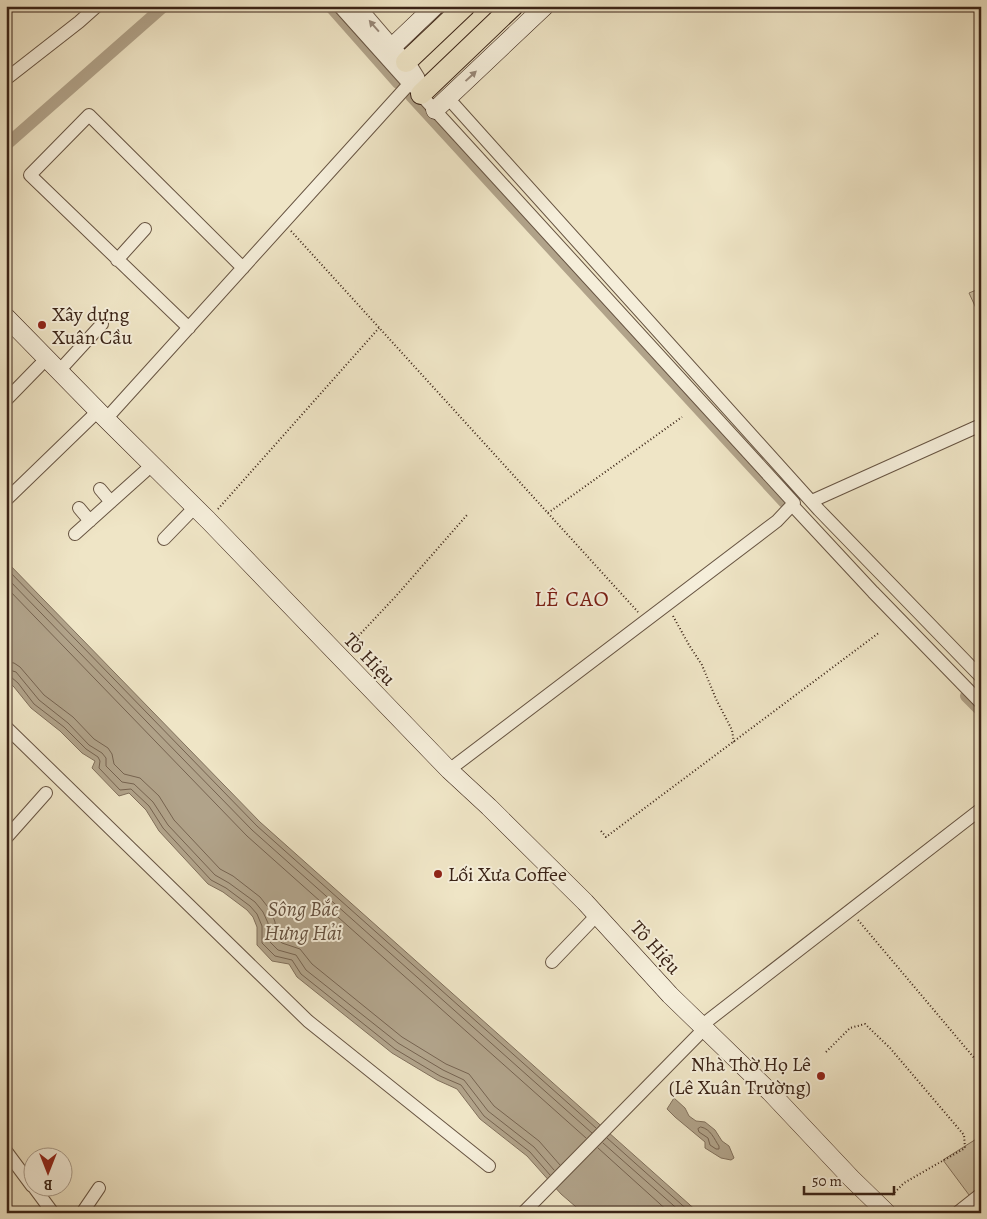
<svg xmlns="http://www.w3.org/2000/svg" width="987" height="1219" viewBox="0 0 987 1219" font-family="Alegreya,serif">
	<rect width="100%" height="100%" fill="#efe5c6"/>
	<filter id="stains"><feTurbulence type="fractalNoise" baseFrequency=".004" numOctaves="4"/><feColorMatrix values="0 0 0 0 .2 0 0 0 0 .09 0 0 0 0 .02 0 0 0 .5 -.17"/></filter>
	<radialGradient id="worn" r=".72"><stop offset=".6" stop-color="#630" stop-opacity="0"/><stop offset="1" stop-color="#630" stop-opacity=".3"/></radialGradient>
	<path fill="#d0c4a8" stroke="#85745f" d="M981,288v31l-12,-26z
		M981,1136v75l-38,-51z"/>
	<path fill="#b1a38a" stroke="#81705c" d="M6,561l254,261 439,391h-116l-22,-19 -34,-38 -47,-37 -23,-30 -20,-9 -45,-27 -95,-76 -8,-13 -17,-3 -15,-16v-18l-4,-10 -6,-7 -24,-18 -15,-8 -49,-53 -13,-21 -17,-17 -10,3 -27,-28 3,-7 -13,-8 -22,-22 -29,-23 -17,-21 -8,-8z
		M674,1098l11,10 4,8 7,5 9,1 10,8 7,11 7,5 5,12 -3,2 -10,-2 -16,-10v-6l-30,-25 -8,-8z"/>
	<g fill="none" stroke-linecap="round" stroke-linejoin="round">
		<path stroke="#766350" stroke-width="1" d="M6,568l251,258 339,302
			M6,577l246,253 340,303
			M6,587l241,249 339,302
			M6,662l8,1 6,4 24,28 29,22 21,22 14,9 4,6 2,10 10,10 16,4 19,18 15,24 46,49 13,7 27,21 11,14 4,11 1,16 6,5 18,6 12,15 90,73 44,27 23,10 25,32 45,35 21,24
			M6,669l10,3 23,28 29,23 21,22 13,8 4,5v8l16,16 12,2 19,18 15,23 47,50 14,8 26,19 8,10 5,11 1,18 9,9 18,5 10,15 92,73 45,27 21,10 24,31 46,36 20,23
			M6,676l5,1 7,6 16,21 30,23 22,22 12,8 2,4 -1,7 21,22 11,-1 18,17 14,22 48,52 15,8 24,18 7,8 5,12v17l13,13 17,4 9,14 94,75 45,27 21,9 23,31 46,36 20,23
			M701,1127c10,2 13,12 18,19v3h-3l-6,-4 -2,-7 -9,-6 -1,-3z
			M607,1138l84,75
			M603,1143l79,70
			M598,1148l72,65"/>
		<path stroke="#b1a38a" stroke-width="12" d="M330,6l68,77
			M411,96l373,406
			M6,145l158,-139
			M966,696l15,15"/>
		<defs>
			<path id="minor" d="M6,79l73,-57 18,-16
				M448,98l371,412 162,167
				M117,260l28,-31
				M189,328l-159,-153 59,-60 154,153
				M59,371l43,-47
				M6,400l41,-42
				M106,419l304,-336 384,420 -17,18 -328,249
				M100,489l11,13
				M6,500l92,-89
				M812,501l169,-76
				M793,506l80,86 108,111
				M79,508l11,13
				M75,534l77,-69
				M164,539l31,-32
				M6,727l302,294 181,145
				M6,838l40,-45
				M552,962l46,-48
				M701,1026l280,-217
				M6,1151l26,35
				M33,1186l20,27
				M82,1213l17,-25
				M523,1213l181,-184
				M957,1213l24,-19"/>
			<path id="tertiary" d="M341,6l69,77
				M357,6l55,64 5,8 4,16"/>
			<path id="secondary" d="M392,47l43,-41
				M435,110l110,-104
				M6,317l100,102 102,101 241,250 40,37 96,95 85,93 101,98 80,85 36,35"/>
			<path id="primary" d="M406,62l59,-56
				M421,94l92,-88"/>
		</defs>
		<use href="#minor" stroke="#675442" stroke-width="14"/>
		<use href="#tertiary" stroke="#675442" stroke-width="17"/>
		<use href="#secondary" stroke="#3a2316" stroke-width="19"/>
		<use href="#primary" stroke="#3a2316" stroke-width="22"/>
		<path stroke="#3a2316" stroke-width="2" stroke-dasharray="1 2.5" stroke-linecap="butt" d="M291,231l347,381
			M218,509l161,-181
			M548,513l134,-96
			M673,616l16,29 13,20 14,34 16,31 2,13
			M349,646l47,-50 71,-81
			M601,831l5,6 274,-205
			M858,920l123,146
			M826,1052l24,-24 15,-4 25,24 74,87 1,13 -61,35 -12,12"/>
		<use href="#minor" stroke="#f5eeda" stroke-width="12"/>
		<use href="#tertiary" stroke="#f5eeda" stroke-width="15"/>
		<use href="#secondary" stroke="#f5eeda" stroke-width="18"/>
		<use href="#primary" stroke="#efe5c6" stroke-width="20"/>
	</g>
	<defs><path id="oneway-solid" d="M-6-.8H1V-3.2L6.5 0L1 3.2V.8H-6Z" transform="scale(1.25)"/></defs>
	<g fill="#988878">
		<use href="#oneway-solid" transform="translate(374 26) rotate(-131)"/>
		<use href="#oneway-solid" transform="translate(471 76) rotate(-43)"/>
	</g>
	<g fill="#8f2418" stroke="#f5eeda" stroke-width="2">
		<circle cx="42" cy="325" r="5"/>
		<circle cx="438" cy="874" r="5"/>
		<circle cx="821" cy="1076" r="5"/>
	</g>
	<g text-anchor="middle" stroke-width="4" stroke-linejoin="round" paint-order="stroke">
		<g font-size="20" fill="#3a2316" stroke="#f5eeda" text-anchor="start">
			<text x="52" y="321">Xây dựng<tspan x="52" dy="23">Xuân Cầu</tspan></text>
			<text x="448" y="881">Lối Xưa Coffee</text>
			<text x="811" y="1071" text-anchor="end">Nhà Thờ Họ Lê<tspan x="811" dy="23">(Lê Xuân Trường)</tspan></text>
		</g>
		<g font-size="20" fill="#3a2316" stroke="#f5eeda">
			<text transform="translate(370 659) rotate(46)" y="7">Tô Hiệu</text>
			<text transform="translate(656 947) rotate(48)" y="7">Tô Hiệu</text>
		</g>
		<g font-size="21" font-style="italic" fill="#64503f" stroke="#f5eeda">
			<text x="303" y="916">Sông Bắc<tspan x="303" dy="24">Hưng Hải</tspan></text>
		</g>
		<g font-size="22" letter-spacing="1" fill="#7a1f14" stroke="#f5eeda">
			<text x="572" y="606">LÊ CAO</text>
		</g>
	</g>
	<rect width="987" height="1219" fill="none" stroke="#efe5c6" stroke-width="25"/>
	<rect x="8" y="8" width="972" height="1204" fill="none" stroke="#3a2316" stroke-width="2.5"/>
	<rect x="12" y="12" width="962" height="1194" fill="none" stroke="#3a2316"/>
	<g transform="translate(48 1172) rotate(180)"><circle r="24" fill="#f5eeda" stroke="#aa9d8c"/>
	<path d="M0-4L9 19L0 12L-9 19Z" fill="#8f2418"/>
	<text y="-8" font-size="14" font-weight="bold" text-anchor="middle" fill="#3a2316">B</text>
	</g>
	<path d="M804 1186v8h90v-8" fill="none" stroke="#3a2316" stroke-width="2.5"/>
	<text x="812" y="1186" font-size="15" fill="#3a2316" stroke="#f5eeda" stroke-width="4" paint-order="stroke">50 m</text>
	<rect width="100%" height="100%" filter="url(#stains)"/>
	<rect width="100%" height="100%" fill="url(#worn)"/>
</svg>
